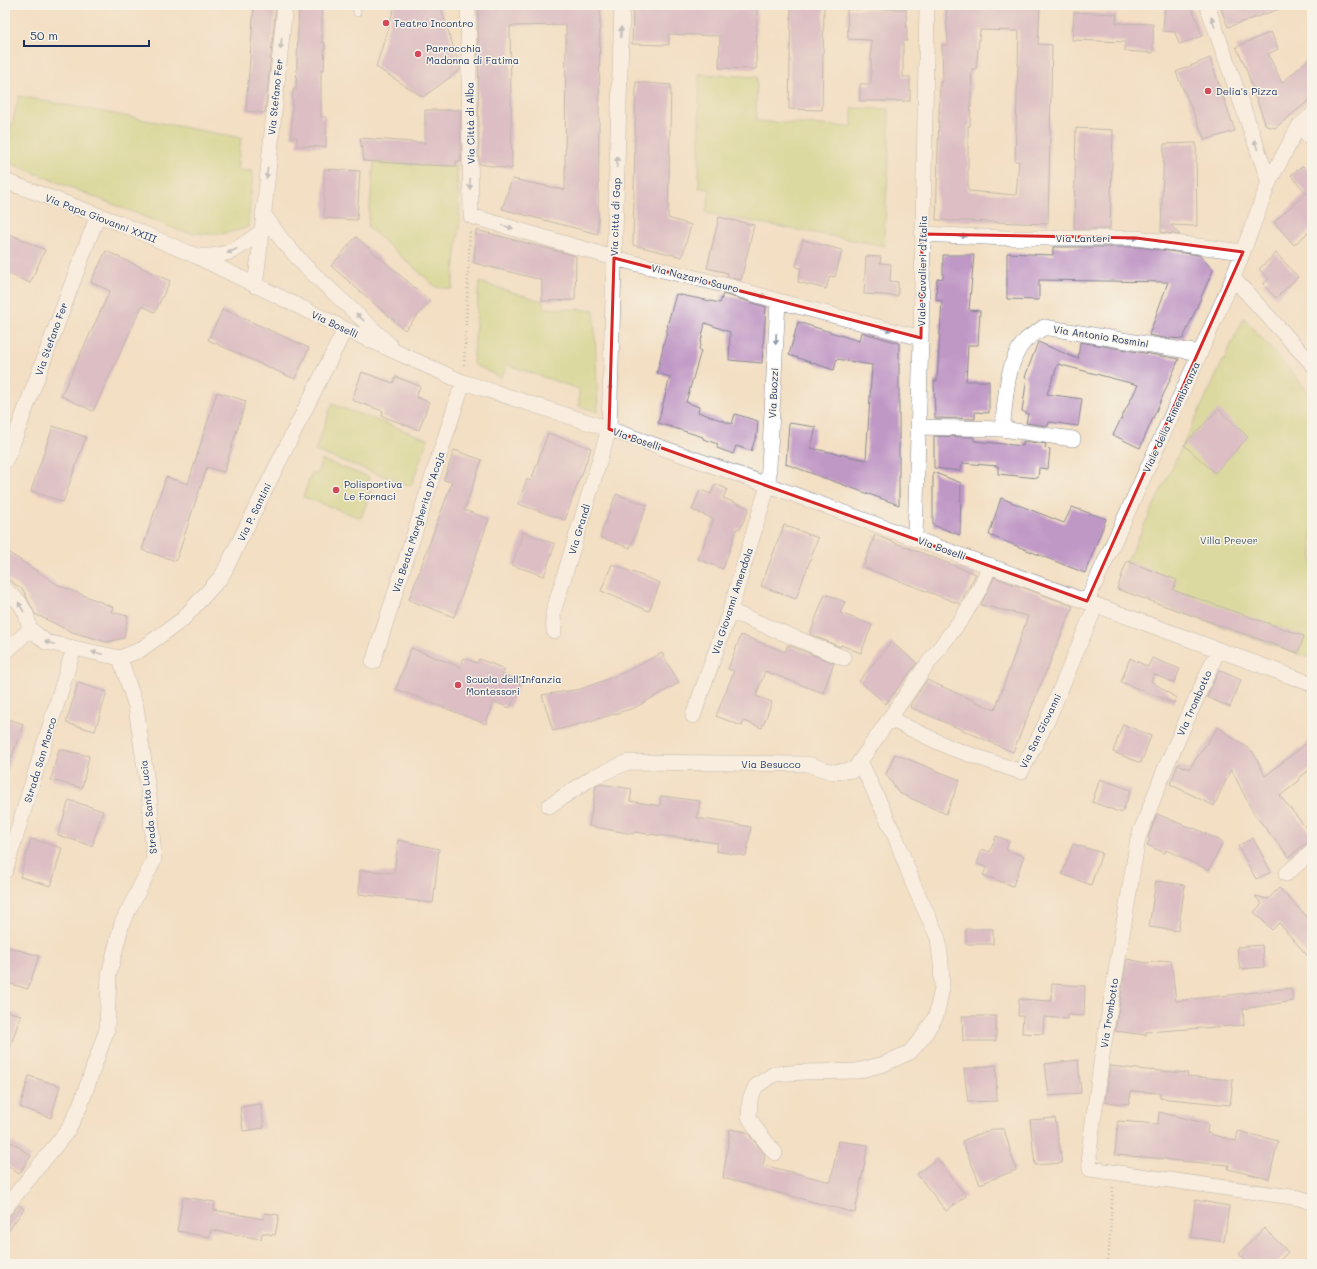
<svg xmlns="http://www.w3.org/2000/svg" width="1317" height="1269" viewBox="0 0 1317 1269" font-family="Mali,sans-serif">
	<rect width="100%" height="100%" fill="#f7f3e8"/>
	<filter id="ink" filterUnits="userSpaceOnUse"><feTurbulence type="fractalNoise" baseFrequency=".025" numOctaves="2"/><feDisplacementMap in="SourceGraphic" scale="8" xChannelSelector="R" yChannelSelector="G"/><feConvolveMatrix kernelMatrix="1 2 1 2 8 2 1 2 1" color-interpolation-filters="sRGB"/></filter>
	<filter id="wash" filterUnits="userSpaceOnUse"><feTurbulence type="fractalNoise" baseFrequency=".012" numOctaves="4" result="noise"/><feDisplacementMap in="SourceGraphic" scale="16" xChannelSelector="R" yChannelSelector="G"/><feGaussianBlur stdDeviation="0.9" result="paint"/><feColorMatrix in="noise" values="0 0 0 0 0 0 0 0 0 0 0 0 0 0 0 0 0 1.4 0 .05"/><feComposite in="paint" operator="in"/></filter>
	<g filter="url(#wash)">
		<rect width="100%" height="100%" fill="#f3dfc3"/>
		<path fill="#c1d376" stroke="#6e816a" d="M699,74l58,3 -1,44 96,6v-19l37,1v48l-5,78 1,11 -179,-33 4,-24 -11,-1z
			M19,96l222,42 -4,32 16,1 -5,56c-28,10 -40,8 -68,4l-175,-70v-10z
			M374,162l50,3 32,1 4,54 -8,69 -16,-2 -68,-60z
			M479,282l63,19 3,7 49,2 4,102 -19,-6v-17l-71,-24 -7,13 -28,-14z
			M1244,318l68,78v263l-195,-70 10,-28z
			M332,404l96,35 -17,47 -96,-35z
			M322,460l47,17 -4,12 6,2 -10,27 -58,-21 9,-25 5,2z"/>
		<g id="blocks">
			<path fill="#c098c6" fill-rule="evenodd" d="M254,5h22l-11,108 -19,-2z
				M299,5h23v37l3,1 -1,27h-3v47h5v30l-29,-1v-9h-6l2,-47h3z
				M395,5h45l20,63v2l-37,27 -47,-30z
				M478,5h122l-2,229 -96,-25 10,-30 53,11 1,-165 -56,1 2,143 -33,-5z
				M633,5h124l-1,64 -37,-1 1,-32 -51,-2v11l-37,-1z
				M992,5h48l-2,39 14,1 -4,179 -112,-4 4,-139 3,1 -1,-37h6l-2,-37 46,2zM980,30l39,1 -4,130h4l-3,34 -48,-4v-65h2l2,-57h4z
				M1165,5h20l8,5 9,26 -23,8 -4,-12 -12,-1z
				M1231,5h54v2l-57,20 -7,-18z
				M791,6l33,1 -2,103 -33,-1z
				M847,9h59l1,32h-4v36h7v24h-50v-17h11v-44l-23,-1z
				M1074,12l43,2 -1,9 37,1v29l-28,-2v-9l-53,-2z
				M1271,32l7,17 -10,5 14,29 30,-27v42l-37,30 -9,-2 -22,-63 -8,-16z
				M1210,58l25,73 -30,9 -29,-68z
				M636,82l35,3 -3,133 23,7 -9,32 -49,-12z
				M425,110h35l1,52 -5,-1v5l-32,-1 -60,-4 -4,-23 65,5z
				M1076,128l37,2 -3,99h-36z
				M1196,143l1,83 -26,-1 9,10 -19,-3 3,-88z
				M1303,166l9,10v53l-18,16 -20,-23 32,-29 -15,-18z
				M324,169l36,2 -3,49 -33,-2z
				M719,217l35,8 -13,55 -13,-3v-4l-21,-5z
				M476,230l100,26 -1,44 -33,1v-21l-68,-17z
				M5,232l40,18 -15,33 -25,-11z
				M356,237l74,64 -25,29 -74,-64z
				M803,240l39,10 -7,27 -5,-1 -4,13 -28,-7 3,-14 -5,-1z
				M1053,247h85l61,8 14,15 -30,69 -14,-1v1l-20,-4 19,-53 -129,-2v20l-32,-1v-46l46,2z
				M106,251l64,30 -15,31 -13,-6 -49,105 -32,-15 49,-105 -19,-9z
				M1276,253l22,24 -22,21 -13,-14 6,-5 -10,-10z
				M943,255h31l-5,55 11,1 -2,34h-10l-2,36h23v32l-14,-1v7l-40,-1 -1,-37h3l5,-80 -6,-1 1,-21 6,-1z
				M866,256l15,1 -1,6 11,1 -1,17 8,1v14l-34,-2z
				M676,294l44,9 3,-9 43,13 -4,56 -33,-3 1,-28 -25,-9 -6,27 2,1 -15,51 13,5 -1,5 34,12 3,-10 23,7 -1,13 -6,17 -15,-5 -3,8 -16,-6 1,-4 -15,-5v-2l-45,-14 12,-46 -13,-4 11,-47h-1z
				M223,309l86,39 -14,31 -87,-39z
				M798,322l61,19 2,-9 38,11v162l-113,-41 3,-41 27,4 -5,21 55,12 6,-95 -35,-6 -3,11 -45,-15z
				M1038,342l40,17 2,-17 99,17 -39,89 -27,-13 25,-50 -80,-21 -11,30 35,5 -4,27 -29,-4 -1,4 -22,-3 2,-9 -6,-3 5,-34h-2z
				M362,372l31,11 3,-6 24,9 -4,11 13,5 -10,28 -37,-14 1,-5 -31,-11z
				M217,392l29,9 -22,71 -17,-5 -31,94 -34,-11 24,-73 22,7z
				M1218,409l30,28 -33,36 -31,-28z
				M53,426l33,11 -23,65 -32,-11z
				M548,433l43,15 -10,29 -1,-1 -15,44 -47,-16 9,-25 4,2z
				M934,436l40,1v4l49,5v-5l23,3 -1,4 5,1 -2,20 -9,-1 -1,10 -40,-4v-8l-36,-3 -1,8 -27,-3z
				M454,450l28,10 -18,50 25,9 -35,98 -45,-17 43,-118 -8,-2z
				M933,472l28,11 -1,52 -27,-10z
				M715,484l12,5 -4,9 26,10 -9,21 -3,-1 -14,41 -25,-10 16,-40 -22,-9 8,-20 11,4z
				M616,494l31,11 -17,43 -30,-11z
				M1001,498l63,25 8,-16 34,12 -21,54 -96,-38z
				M784,525l34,13 -22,61 -35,-13z
				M523,532l32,12 -11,32 -32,-11z
				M875,535l101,39 -16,30 -97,-37z
				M5,550l53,35 55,22 -2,5 17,4 -4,22 -17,4 -35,-10 -37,-18 -12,-24 -18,-13z
				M1127,561l50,19 -4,10 131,46 -6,17 -181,-64z
				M612,564l48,19 -11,28 -48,-20z
				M994,577l79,29 -60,146 -103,-45 1,-3 16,-24 68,30 33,-94 -47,-11z
				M825,594l20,8 -5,11 32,12 -11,28 -20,-8 -1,2 -30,-13z
				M741,635l44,17 3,-7 46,18 -11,30 -58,-22 -9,25 16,6 -10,26 -18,-7 -2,5 -26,-10 18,-45 -6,-2z
				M891,642l26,21 -31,41 -27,-23z
				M411,648l49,19 4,-9 13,5 2,-4 26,10 -3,5 19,7 -11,27 -16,-6 -8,22 -90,-35z
				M662,653l17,30 -45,25 -40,12 -41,11 -11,-36 39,-6 40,-15z
				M1130,658l18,9 4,-9 28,11 -6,14 -20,-9 -3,7 25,17 -2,5 -53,-21z
				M1219,670l22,10 -11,27 -23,-10z
				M78,683l29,9 -12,39 -29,-8z
				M5,718l18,6 -16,47h-2z
				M1123,724l28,12 -10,27 -28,-11z
				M1218,727l35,25 12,24 47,-37v29l-13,10 1,2 -20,16 32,39v3l-23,19 -35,-43 -23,-45 -17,37 -44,-22 8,-20 11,5z
				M59,749l30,7 -7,32 -31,-8z
				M895,754l65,26 -14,34 -47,-21 -13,-19z
				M1100,779l31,11 -9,23 -30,-11z
				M600,784l32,5 -2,12 30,5 1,-10 39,5 -3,17 54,9 -5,29 -30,-5 2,-8 -84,-11 -1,2 -44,-8 7,-40z
				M69,800l34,11 -11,35 -34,-11z
				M1157,814l36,15 1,-1 29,14 -14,28 -43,-20 -1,3 -18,-8 3,-6 -2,-1z
				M996,836l13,5 -3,9 18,6 -11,30 -30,-11 4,-8 -10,-3 5,-15 8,3z
				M1253,838l18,34 -15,7 -18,-33z
				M31,839l31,9 -11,38 -31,-9z
				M398,840l41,9 -6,54 -74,-9 1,-24 34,3z
				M1073,844l29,9 -11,32 -29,-11z
				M1156,881l29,4 -7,46 -29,-4z
				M1279,888l33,34v39l-33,-38 -7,7 -18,-18 8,-8 -7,-8 13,3z
				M966,929h27v15h-27z
				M1262,945l2,22 -24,2 -3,-22z
				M5,946l34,10 -11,33 -23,-7z
				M1127,959l19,4 25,-3 5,41 115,-13 2,13 -50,8 1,16 -98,7v3l-31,-4z
				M1052,984l33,2 -1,30 -17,-1v4l-23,-2 -1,17 -21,-1 1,-17h-5l1,-17 32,2z
				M5,1011l16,4 -14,41 -2,-1z
				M962,1016h34v25h-33z
				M1078,1060l3,33 -32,3 -4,-32z
				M996,1065l1,36 -29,1 -4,-33z
				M1110,1066l37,4 41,3 -1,3 46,4 -3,25 -70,-7v-5l-29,-2 -2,13 -24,-2z
				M29,1076l31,10 -9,32 -31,-11z
				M261,1104l3,24 -21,3 -3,-24z
				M1159,1112l49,12 -1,9 29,8 2,-10 40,10 -9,38 -41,-10 1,-4 -61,-5v-1l-53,-4 3,-34 40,3z
				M1055,1118l7,45 -27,2 -5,-45z
				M730,1129l17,3 18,23 -2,10 68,17 7,-41 30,4 -13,68 -132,-35z
				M992,1129h12l12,41 -36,14 -18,-43z
				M12,1142l19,14 -12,18 -14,-11v-11z
				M937,1158l29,38 -20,15 -29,-37z
				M183,1197l32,5 -1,8 50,9 1,-6 14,2 -4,20 -13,-2 -1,6 -50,-9 -2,7 -32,-6z
				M1195,1200l34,6 -5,36 -33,-5z
				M19,1205l5,4 -19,27v-19l7,-3z
				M1264,1228l24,24 -12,12h-27l-10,-10z"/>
		</g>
	</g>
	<g filter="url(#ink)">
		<use href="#blocks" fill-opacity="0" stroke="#878790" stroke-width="1"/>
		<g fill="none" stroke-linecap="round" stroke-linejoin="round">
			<defs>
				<path id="service" d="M356,5l1,8"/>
				<path id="minor" d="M468,5l3,211 143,42 114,28 50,15 143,37
					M1207,5l62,177
					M1299,126l13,14
					M5,181l114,42 77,33 149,73 118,53 146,47 159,56 544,199
					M263,213l19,27 23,26 85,79
					M922,234l84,4h130l107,14
					M198,256c29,2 42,-8 64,-25
					M1233,278l79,86
					M255,286l7,-55 23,-226
					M918,427l84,2c4,-28 3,-64 22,-87 5,-6 14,-10 20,-15l156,26
					M1002,429l71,10
					M5,461l6,-13 78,-210 9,-22
					M915,537l6,-199 6,-333
					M5,589l15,14 6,11 4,15 16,13 74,16
					M1087,601l113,-248 33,-75 36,-96 30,-56 13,-11
					M730,611l114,47
					M554,631l-1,-18 56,-184 13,-424
					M1218,650l-51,114 -29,74 -36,218 -13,96 1,17 209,29 13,4
					M5,653l25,-24
					M120,658l20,-8 42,-30 40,-44 123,-247
					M373,662l90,-280
					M693,716l37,-105 38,-126 10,-184
					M890,719l61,29 70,24 27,-53 48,-114
					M549,806l44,-29 35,-15 179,2 25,8 22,-2 69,-100 40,-53 17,-29 10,-23
					M5,871l69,-223
					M1286,874l26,-22
					M775,1153l-17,-21 -9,-15 1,-18 6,-13 18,-12 31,-2 52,-1 27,-7 26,-12 13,-15 13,-21 6,-28 -1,-25 -3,-25 -24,-52 -18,-48 -36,-77
					M5,1208l63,-78 12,-24 27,-77 2,-55 13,-51 32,-63 -4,-57 -14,-96 -16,-49"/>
			</defs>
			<use href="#service" stroke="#878790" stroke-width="8"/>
			<use href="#minor" stroke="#878790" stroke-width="16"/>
			<path stroke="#878790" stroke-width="2.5" stroke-dasharray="1 3" stroke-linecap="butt" d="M464,365l6,-133
				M1108,1264l5,-77"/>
			<use href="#service" stroke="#fff" stroke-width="7"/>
			<use href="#minor" stroke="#fff" stroke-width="15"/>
		</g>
		<defs><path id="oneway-solid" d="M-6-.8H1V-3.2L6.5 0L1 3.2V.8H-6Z"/></defs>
		<g fill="#8d97ae">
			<use href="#oneway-solid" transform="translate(1213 22) rotate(-109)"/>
			<use href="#oneway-solid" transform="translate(621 32) rotate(-88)"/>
			<use href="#oneway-solid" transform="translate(281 44) rotate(96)"/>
			<use href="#oneway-solid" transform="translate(1256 145) rotate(-109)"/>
			<use href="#oneway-solid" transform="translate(617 162) rotate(-88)"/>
			<use href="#oneway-solid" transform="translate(267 173) rotate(96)"/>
			<use href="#oneway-solid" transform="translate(470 184) rotate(89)"/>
			<use href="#oneway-solid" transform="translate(508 227) rotate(16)"/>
			<use href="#oneway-solid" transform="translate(961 236) rotate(2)"/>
			<use href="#oneway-solid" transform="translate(1133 238) rotate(3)"/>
			<use href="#oneway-solid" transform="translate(232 251) rotate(155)"/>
			<use href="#oneway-solid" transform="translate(761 295) rotate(16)"/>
			<use href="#oneway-solid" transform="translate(360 317) rotate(-137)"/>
			<use href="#oneway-solid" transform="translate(886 329) rotate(15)"/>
			<use href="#oneway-solid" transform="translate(776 339) rotate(93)"/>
			<use href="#oneway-solid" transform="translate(610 390) rotate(-88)"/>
			<use href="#oneway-solid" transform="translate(21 607) rotate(-120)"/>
			<use href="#oneway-solid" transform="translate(50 643) rotate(-162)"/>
			<use href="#oneway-solid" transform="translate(97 653) rotate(-168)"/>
		</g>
	</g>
	<path d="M0 0H1317V1269H0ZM922,234l214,4 107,14 -156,349 -478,-172 5,-171 307,80z" fill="#f3dfc3" fill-opacity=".55" fill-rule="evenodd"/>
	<path fill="none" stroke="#d62828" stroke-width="3" stroke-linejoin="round" d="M922,234l214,4 107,14 -156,349 -478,-172 5,-171 307,80z"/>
	<g fill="#d1495b" stroke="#f7f3e8" stroke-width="1.5">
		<circle cx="386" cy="23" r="4"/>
		<circle cx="418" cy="54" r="4"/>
		<circle cx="1208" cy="91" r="4"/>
		<circle cx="336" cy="490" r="4"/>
		<circle cx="458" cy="685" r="4"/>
	</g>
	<g text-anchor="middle" stroke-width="3" stroke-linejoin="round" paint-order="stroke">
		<g font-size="10" fill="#1b2f5e" stroke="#f7f3e8" text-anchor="start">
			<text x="394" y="27">Teatro Incontro</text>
			<text x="426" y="52">Parrocchia<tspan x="426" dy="12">Madonna di Fatima</tspan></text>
			<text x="1216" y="95">Delia's Pizza</text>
			<text x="344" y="488">Polisportiva<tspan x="344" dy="12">Le Fornaci</tspan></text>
			<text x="466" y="683">Scuola dell’Infanzia<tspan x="466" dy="12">Montessori</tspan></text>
		</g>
		<g font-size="10" fill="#1b2f5e" stroke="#f7f3e8">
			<text transform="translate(275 97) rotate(-84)" y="4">Via Stefano Fer</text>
			<text transform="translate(470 123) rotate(-91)" y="4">Via Città di Alba</text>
			<text transform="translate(615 217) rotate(-88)" y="4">Via città di Gap</text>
			<text transform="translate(101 218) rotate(21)" y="4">Via Papa Giovanni XXIII</text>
			<text x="1083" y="242">Via Lanteri</text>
			<text transform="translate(922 271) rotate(-89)" y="4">Viale Cavalieri d'Italia</text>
			<text transform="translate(695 278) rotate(14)" y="4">Via Nazario Sauro</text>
			<text transform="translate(335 324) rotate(25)" y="4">Via Boselli</text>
			<text transform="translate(1101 336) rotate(9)" y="4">Via Antonio Rosmini</text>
			<text transform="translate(51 339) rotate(-70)" y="4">Via Stefano Fer</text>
			<text transform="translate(773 393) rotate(-87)" y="4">Via Buozzi</text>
			<text transform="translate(1171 417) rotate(-65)" y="4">Viale della Rimembranza</text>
			<text transform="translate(637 439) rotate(19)" y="4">Via Boselli</text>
			<text transform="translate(254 512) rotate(-64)" y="4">Via P. Santini</text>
			<text transform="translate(418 522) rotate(-72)" y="4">Via Beata Margherita D'Acaja</text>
			<text transform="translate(579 529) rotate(-73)" y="4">Via Grandi</text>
			<text transform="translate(942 548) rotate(20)" y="4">Via Boselli</text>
			<text transform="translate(732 601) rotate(-72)" y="4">Via Giovanni Amendola</text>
			<text transform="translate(1194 703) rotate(-66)" y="4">Via Trombotto</text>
			<text transform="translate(1040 731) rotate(-64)" y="4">Via San Giovanni</text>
			<text transform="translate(40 760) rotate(-73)" y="4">Strada San Marco</text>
			<text x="771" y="768">Via Besucco</text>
			<text transform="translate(148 807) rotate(-96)" y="4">Strada Santa Lucia</text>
			<text transform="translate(1109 1013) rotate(-81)" y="4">Via Trombotto</text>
		</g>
		<g font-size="10" fill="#445864" stroke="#f7f3e8">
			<text x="1229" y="544">Villa Prever</text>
		</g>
	</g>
	<rect width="1317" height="1269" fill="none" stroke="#f7f3e8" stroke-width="20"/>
	<path d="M24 40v6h125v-6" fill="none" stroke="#1b2f5e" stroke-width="2"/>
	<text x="30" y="40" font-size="12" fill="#1b2f5e" stroke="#f7f3e8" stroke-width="3" paint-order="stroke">50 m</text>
</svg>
